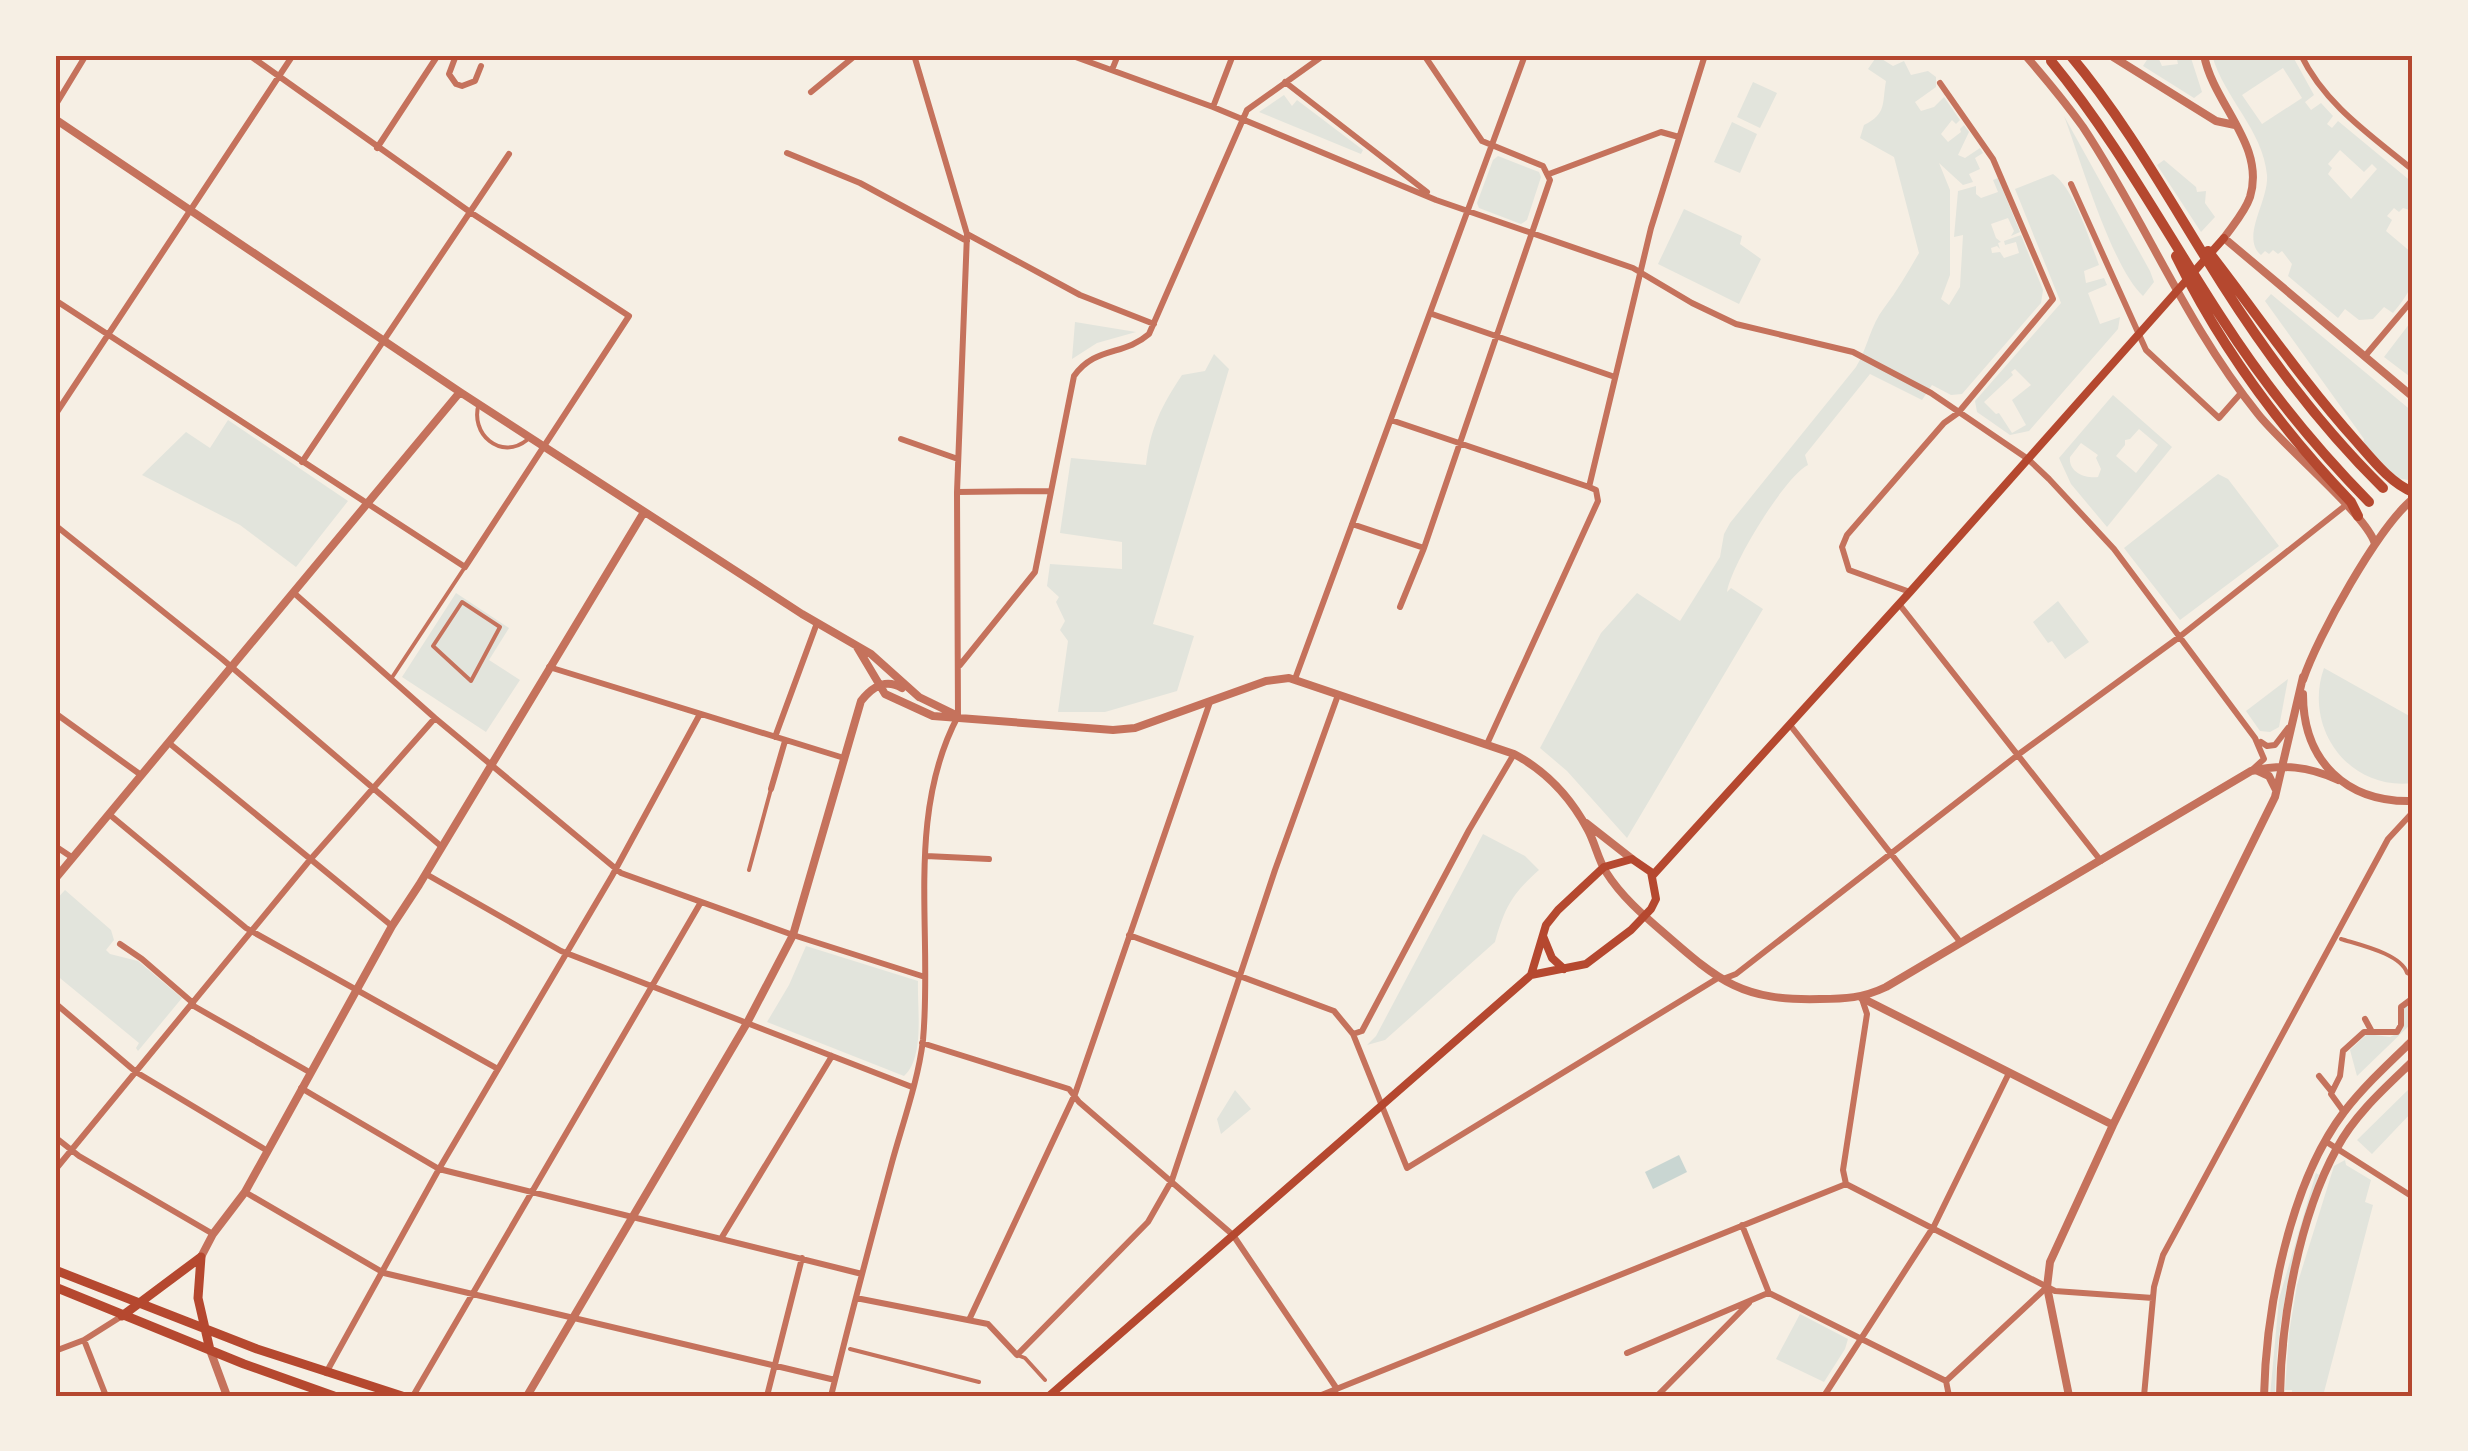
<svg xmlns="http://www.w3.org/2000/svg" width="2468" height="1451" viewBox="0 0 2468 1451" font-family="'Sofia Sans Condensed',sans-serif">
	<rect width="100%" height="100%" fill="#f6efe4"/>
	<path fill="#e2e4dc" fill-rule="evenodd" d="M2150,55h7l5,11 16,-2 -2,-9h14l12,37 -8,6 -51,-32z
		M2212,55h80l22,40 -9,7 6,8 10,-7 12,13 -6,8 5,4 6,-7 75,62v28l-10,-3 -4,4 -5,-4 -7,8 5,4 -6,11 26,22c4,28 0,37 -19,60l-9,-6 -11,12 -14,1 -14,-11 -7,9 -50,-42 4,-12 -10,-13 -4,3 -5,-4 -4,4 -4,-3 -4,4c-21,-18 8,-54 6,-80 -4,-45 -43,-77 -55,-120zM2283,68l19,30 -40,26 -20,-29zM2340,150l24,22 8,-8 5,5 -26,30 -23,-25 4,-6 -4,-4z
		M1877,56l16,10 11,-5 7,14 17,-4 8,6v10l-21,15 6,9 13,-4 10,-10 16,23 -4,4 -4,-4 -11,14 7,8 13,-10 -1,-3 4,-4 5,7 -11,23 7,3 15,-10 3,5 -8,5 5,11 -11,5 4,8 -10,3 -24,-22 11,27v85l-9,24 8,6 11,-18 3,-52 -9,2 4,-46 18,-5v8l5,4 17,-6 -5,-12 5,-2 22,54 -9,4 3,-5 -6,-13 -17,6 5,14 5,4 -3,1 2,6 -3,-3 -6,2 1,5 8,-1 4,6 15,-5 -3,-11 -11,3 -1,-4 17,-6 22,55 -2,13 -79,91 -11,1 -19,-10 -10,15 -52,-26 -65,81 3,10c-23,11 -77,100 -81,127l4,-4 32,21 -136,229 -60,-67 -27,-23 61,-115 36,-40 43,28 40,-64 4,-23 6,-11 126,-156c11,-18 15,-43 28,-59 13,-17 24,-36 35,-55l-25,-96 -34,-19 4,-13c23,-11 18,-22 22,-44l-18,-12z
		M1753,82l24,11 -17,35 -23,-11z
		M1284,95l8,11 5,-6 66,50 -2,4 -102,-42z
		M2064,116l86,155 4,11 -11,14c-31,-28 -63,-138 -79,-180z
		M1732,122l25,12 -17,39 -26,-11z
		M1498,156l41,16 2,5 -14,43 -6,4 -42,-16 -2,-5 16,-43z
		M2164,160l32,27 1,5 9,-1 -1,12 10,14 -14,15 -44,-67z
		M2053,174c21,14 37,67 46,91l-15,6 2,12 18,-5 3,7 -19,8 12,31 20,-7 -2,12 -89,102 -19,4 -33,-23 -2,-11 86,-98 -46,-114zM2015,369l16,16 -19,15 14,25 -14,8 -13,-20 -3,1 -12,-12 29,-27 -2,-3z
		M1684,209l58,27 -2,8 21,15 -22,45 -81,-40z
		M2271,294l142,118v69l-16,-3 -34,-35 1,-4 -99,-138z
		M2413,319v60l-29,-22z
		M1075,322l61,10 -39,11 -25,16z
		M1214,354l15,15 -76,255 41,12 -17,55 -72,21h-47l10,-71 -8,-11 5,-9 -9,-19 3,-5 -12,-11 3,-22 72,5v-27l-62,-9 11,-75 75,7c4,-37 16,-60 36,-90l23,-4z
		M2113,395l59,52 -65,80 -36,-43 -12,-26zM2139,429l19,16 -22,28 -20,-17 9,-11v-5l5,-1zM2081,443l17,12 -2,3 5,11 -3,8c-11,2 -30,-4 -28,-20z
		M228,420l120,81 -52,66 -56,-42 -98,-50 44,-43 24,16z
		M2218,474l10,5 51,67 -99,74 -56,-72z
		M456,593l53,35 -20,32 31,20 -34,52 -84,-55z
		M2058,601l31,41 -24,17 -13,-18 -4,2 -15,-21z
		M2324,668l89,50v65c-65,8 -110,-56 -89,-115z
		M2288,679l-9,48 -9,5 -10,-1 -14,-20z
		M1483,834l42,22 14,14c-27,24 -34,37 -44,72l-110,98 -18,5 9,-9z
		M65,890l46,40 3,10 -8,10 4,4 28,7 44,37 -44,53 -2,-3 3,-5 -84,-69v-73z
		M806,946l112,35c-1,27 7,76 -14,95l-137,-54 22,-37z
		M2413,1001v21l-56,54 -7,-26 17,-16 23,3 10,-5 4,-10 -1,-13z
		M2413,1085v26l-41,43 -15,-14z
		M1235,1090l16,19 -30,25 -4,-15z
		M2345,1160l1,5 25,15 -6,22 8,3 -50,191h-31v-6h-7l4,-57 8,-48 37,-119z
		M2316,1173l3,2c-25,72 -43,144 -44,221h-5l9,-97z
		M1800,1314l48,25 -3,10 -21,33 -48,-23z"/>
	<path fill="#c9d6d2" d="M1679,1155l8,17 -34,17 -8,-17z"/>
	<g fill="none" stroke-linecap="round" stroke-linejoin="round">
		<path stroke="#c5725c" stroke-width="4" d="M479,403c-10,31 22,58 48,37
			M462,602l38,25 -29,54 -38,-35z
			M391,679l74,-112
			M749,870l22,-81
			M2341,939c19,6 60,15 66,34l6,3
			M850,1349l129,33
			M1017,1355l8,3 20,22"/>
		<path stroke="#c5725c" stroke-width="6" d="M1070,55l143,52 223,93 197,68 59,35 44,21 117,28 78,41 97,66 21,20 65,70 141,189 9,21 -12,11
			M2301,55c24,50 71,81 112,115
			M455,58l-6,16 7,10 6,2 13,-5 6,-15
			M1112,70l6,-15
			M1285,82l142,110
			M811,92l45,-37
			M55,106l31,-51
			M1213,107l20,-52
			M377,148l61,-93
			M787,153l73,30 107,58
			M1549,174l112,-42 18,5
			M2071,184l75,166 73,68 22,-25
			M967,234l113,61 74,29
			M55,300l410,267 164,-251 -159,-104 -221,-157
			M1432,314l183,63
			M2365,356l48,-57
			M55,415l238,-360
			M1391,420l198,67
			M901,439l57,20
			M302,462l207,-308
			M957,492l92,-1
			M1352,524l72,24
			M55,525l166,133 221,189
			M1910,592l-61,-22 -7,-23 5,-12 97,-112 14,-10 95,-114 -60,-140 -53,-76
			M294,593l141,125 186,155 172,62 132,42
			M1899,604l202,257
			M1400,607l24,-59 126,-368 -7,-14 -61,-25 -58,-86
			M960,665l75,-93 39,-196c21,-30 50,-20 75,-42l98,-224 77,-55
			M549,667l295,91
			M1295,679l230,-624
			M55,713l86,62
			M1790,725l171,218
			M775,737l42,-114
			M2261,742l6,4 8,-1 13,-17
			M169,743l223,183
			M1487,744l111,-243 -2,-11 -7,-3 62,-259 54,-173
			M771,789l14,-48
			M110,815l136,113 252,141
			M55,846l18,12
			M926,856l63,3
			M426,874l135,77 351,136
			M1129,935l205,76 19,23 54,134 311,-190
			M120,944l22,15 51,44
			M1723,979l13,-5 283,-220 159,-116 168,-133
			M55,1003l81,69 130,78
			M192,1005l119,68
			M2365,1019l6,11
			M1353,1034l9,-3 107,-201 45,-76
			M922,1043l147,46 10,13 154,133 104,154
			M2319,1076l13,16
			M301,1088l138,81 423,105
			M2344,1112l-13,-18 9,-18 3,-25 21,-19h33l4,-7v-18l12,-9
			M55,1137l24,19 134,78
			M2325,1141l88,56
			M55,1170l254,-309 126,-143
			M1846,1184l209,107 98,7
			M1846,1184l-3,-14 24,-156 -5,-15
			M245,1192l139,81 451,107
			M1742,1225l27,68
			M722,1237l110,-181
			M1769,1293l177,88
			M856,1298l132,26 29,31 131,-133 24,-42 103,-310 63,-175
			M969,1320l106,-226 135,-392
			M84,1340l22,56
			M55,1351l29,-11 38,-24
			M1627,1353l141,-60
			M326,1373l113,-204 173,-293 88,-162
			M1946,1381l101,-94
			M1946,1381l3,15
			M413,1396l288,-494
			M767,1396l35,-138
			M831,1396c19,-77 39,-153 60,-230 11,-41 27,-84 32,-126 10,-107 -18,-224 35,-324l-1,-224 10,-258 -53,-179
			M1319,1396l527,-212
			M1657,1396l92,-93
			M1824,1396l110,-170 75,-153
			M2144,1396l10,-109 9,-32 225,-416 25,-27"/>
		<path stroke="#c5725c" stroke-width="8" d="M2025,55c20,23 40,47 58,72 63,95 102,196 175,287 24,31 110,102 117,130
			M2110,55l106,66 19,4
			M2204,55c9,49 62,90 46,142 -5,15 -17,28 -26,41l189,159
			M55,119l405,273 342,222 69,40 48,43
			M857,647l28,47 48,22 180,14 22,-2 131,-47 23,-3 225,76c32,17 57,44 74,76 7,13 10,29 18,42 15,24 37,43 58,61 56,49 78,68 156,66 25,0 43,-1 66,-12l365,-216c32,-7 57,-5 87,9
			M2303,680c14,-43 76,-154 110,-181
			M2303,694c0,67 43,109 110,107
			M919,697l37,18
			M2256,770l13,6 7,14
			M1586,823l46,36
			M55,879l405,-487
			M1862,998l251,127
			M201,1257l12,-23 32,-42 147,-266 27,-41 225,-373
			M210,1350l17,46
			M527,1396l220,-373 46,-88 68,-234c11,-14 24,-23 41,-13
			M2069,1396l-22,-109 3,-25 63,-137 162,-328 28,-120
			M2264,1396c2,-88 26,-213 80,-284 20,-26 45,-49 69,-72
			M2280,1396c1,-77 19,-179 57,-248 18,-34 49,-61 76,-87"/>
		<path stroke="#b5482f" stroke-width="8" d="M1653,875l257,-283 314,-354
			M1543,936l9,22 12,11
			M1049,1396l482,-421 15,-50 12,-15 46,-43 28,-8 19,13 5,27 -5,10 -20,21 -45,34 -55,11"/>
		<path stroke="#b5482f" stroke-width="9" d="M201,1257l-3,41 12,52
			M55,1270l202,79 145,47
			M55,1287l189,77 90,32
			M122,1316l79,-59"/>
		<path stroke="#b5482f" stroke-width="10" d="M2070,55c59,70 103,152 152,229 47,74 99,143 161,204
			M2051,61c65,79 114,170 170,256 43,67 92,128 148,185
			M2208,251c49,63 94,130 148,190 15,17 35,43 57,51
			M2176,256c45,92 104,172 175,246l7,14"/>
	</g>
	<rect width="2468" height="1451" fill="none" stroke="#f6efe4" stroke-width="115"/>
	<rect x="58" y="58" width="2352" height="1336" fill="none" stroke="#b5482f" stroke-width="4"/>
</svg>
